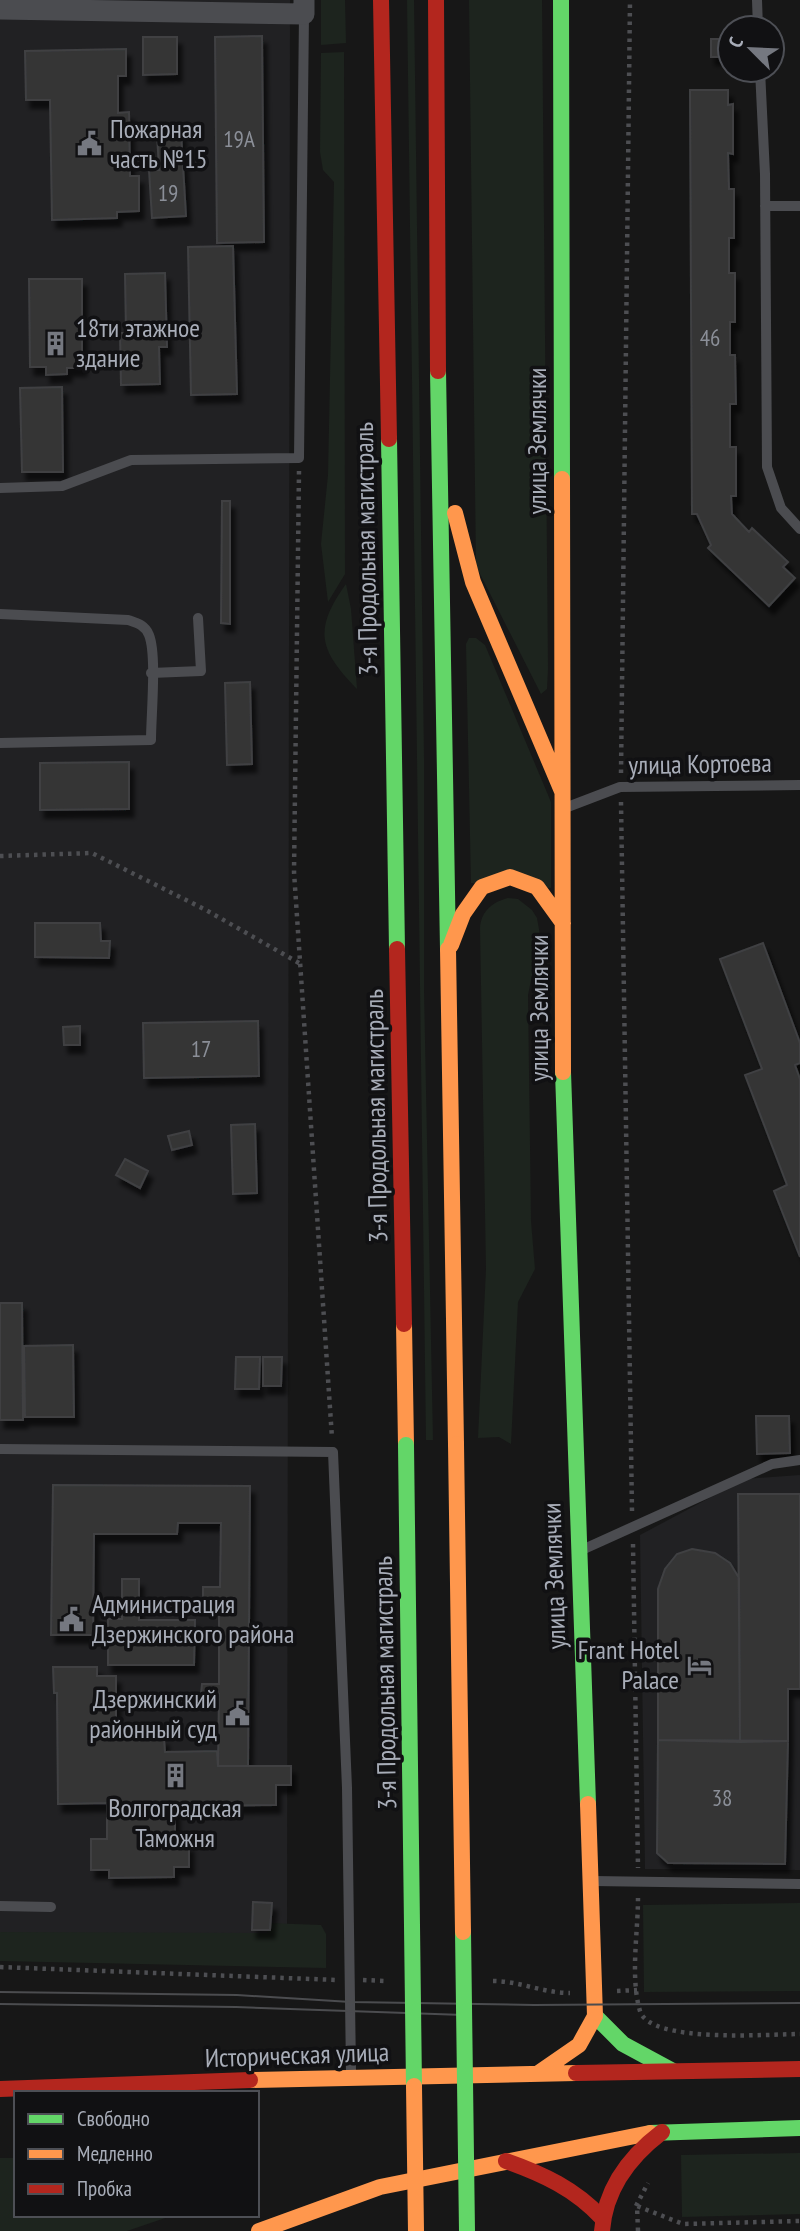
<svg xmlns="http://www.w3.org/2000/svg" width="800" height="2231" viewBox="0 0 800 2231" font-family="'PT Sans Narrow',sans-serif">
	<defs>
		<filter id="shadow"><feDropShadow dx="4.5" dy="8" stdDeviation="2" flood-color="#0009"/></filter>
	</defs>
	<rect width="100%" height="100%" fill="#171717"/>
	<path fill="#212123" d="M0,0h290l-3,1943 -287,-2z
		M800,1475v395l-155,-1 -5,-334 105,-56z"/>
	<path fill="#1d241e" d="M321,0h24l1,43 -25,2z
		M407,0h7l10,758v232l9,450h-7z
		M469,0h73l6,669 -1,20 -6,5 -65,-128z
		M344,52l1,522 -17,28 -7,-58 7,-69 6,-293 -11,-12 -3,-18 1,-99z
		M346,584l5,25 6,80c-38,-39 -44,-59 -11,-105z
		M469,638h7l9,7 66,157v86l-80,-5 -5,-239z
		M508,898l10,1 14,11 5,8 3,17 -12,60 3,226 4,48 -17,33 -7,142 -12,-7 -21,1 8,-169 -6,-342c2,-17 13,-25 28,-29z
		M800,1903v88l-156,1 -1,-87z
		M268,1923l53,2 5,9v34l-326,-7v-29l267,1z
		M800,2153v61l-118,3 -1,-62z
		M0,2158h16v57h158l-47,16h-127z"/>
	<path fill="#353536" stroke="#3f4043" stroke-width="2" filter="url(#shadow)" d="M262,36l2,206 -47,1 -2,-206z
		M143,37h34v37l-34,1z
		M711,39h19v18h-19z
		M126,49v27h-8v37l11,-1 1,64h9v35l-22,1v6l-65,2 -2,-120h-24l-1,-49z
		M690,90h38v15l5,-1v50l-5,-1 1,36h5v49h-5v35h6v49h-5v33h5l1,49h-6v43h6v49h-5l1,18 17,18 3,-4 36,34 -5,5 12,11 -26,28 -61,-58 3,-3 -14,-31h-5z
		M181,132l5,84 -34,2 -3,-48h10l-2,-37z
		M233,246l4,148 -46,1 -3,-148z
		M165,273l2,74h-8l1,37 -39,1 -1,-52h6l-1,-59z
		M29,279h53v89h-15v6l-21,1v-8h-16z
		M62,387l1,85h-41l-2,-84z
		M222,501h8v123l-9,-1z
		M250,682l2,82 -25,1 -2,-82z
		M129,762v47l-89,1v-47z
		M35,923h65l1,18h9l-1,17 -74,-1z
		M763,943l37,100v20l-5,2 5,14v178l-26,-66 13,-6 -42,-110 17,-6 -42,-110z
		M258,1021l1,55 -115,2 -1,-55z
		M80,1026v19h-16l-1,-18z
		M255,1124l2,69 -24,1 -2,-69z
		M189,1131l3,14 -20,5 -4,-14z
		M125,1159l23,12 -8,17 -24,-13z
		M0,1303h22l1,117h-23z
		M73,1345l1,72h-49l-1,-71z
		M236,1357h24l-1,32h-24z
		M263,1357h19l-1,29h-18z
		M756,1416h33l1,37 -33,1z
		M53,1485l197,1 -2,280h-30l1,-72h-18l1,-10h17v-80h-16v-17h17l1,-64h-43l-1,11h-83l-1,101h-42z
		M738,1494h62v195h-12v52l-48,1z
		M692,1549l23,4 15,10 9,15 1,164 -82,-2v-151l7,-20 12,-15z
		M122,1579h17v41h56l-1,45h-86v-46h14z
		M53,1667h44v9h19v63l48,-1 1,14 52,-1 1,15h73v19h-15v20l-101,1v38h14v23h-15v10l-65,1v-8h-18v-31h16v-36l-49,1 -1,-111h-3z
		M658,1740l130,1 -3,123 -117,-1 -11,-10z
		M253,1902l19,1 -2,27h-18z"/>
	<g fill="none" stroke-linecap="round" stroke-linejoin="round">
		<path stroke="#4d4e52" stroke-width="4.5" stroke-dasharray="3.5 5" stroke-linecap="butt" d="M299,471l-5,401 38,566
			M621,773l9,-773
			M621,802l11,709
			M0,856l92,-3 114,57 93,53
			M633,1544l5,324
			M638,1898c0,35 -8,79 2,113 10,33 130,23 160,23
			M0,1967l337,13
			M363,1980l23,1
			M493,1981c26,0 50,12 77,12
			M617,1991l20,-1
			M636,2206l12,-23
			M638,2231l-1,-25 46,18 117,-3"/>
		<path stroke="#4b4c50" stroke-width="10" d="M757,0l1,28
			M760,70l5,104 2,293 14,41 19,21
			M765,206h35
			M0,488l62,-2 69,-26 168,-2 5,-444
			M0,614l128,6c9,3 17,5 21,15 8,20 2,81 2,105l-151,3
			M151,673l50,-2 -3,-53
			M565,808l55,-21 180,-2
			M0,1449l333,3 14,336 4,283
			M584,1549l188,-85 28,-4
			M593,1881l207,3
			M0,1906l51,1"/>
		<path stroke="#4b4c50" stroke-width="21" d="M0,9l304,5v-14"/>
		<path stroke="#63d668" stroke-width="16" d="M561,0l1,479
			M438,371l10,578
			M389,439l8,510
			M563,1072l25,732
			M595,2016l28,28 50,27
			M650,2133l150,-5"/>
		<path stroke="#ff974d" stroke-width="16" d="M562,479l1,593
			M455,513l18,69 89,209
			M451,945l12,-31 19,-27 28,-10 27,10 26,36
			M448,949l8,495
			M404,1324l2,121
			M537,2074l42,-29 16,-29 -7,-212
			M250,2080l326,-7
			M259,2231l121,-44 270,-54"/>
		<path stroke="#b3261e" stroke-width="16" d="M381,0l8,439
			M436,0l2,371
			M397,949l7,375
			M576,2073l224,-4
			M0,2089l250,-9
			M506,2161c37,13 69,28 96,57
			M602,2231c3,-42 27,-74 60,-99"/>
		<path stroke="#4b4c4f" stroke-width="2" d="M0,1992l237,3 114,7 183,3 266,-2
			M0,2004l236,3 228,8"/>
		<path stroke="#63d668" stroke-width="16" d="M406,1445l8,641
			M463,1932l4,299"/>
		<path stroke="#ff974d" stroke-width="16" d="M456,1444l7,488
			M414,2086l2,145"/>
	</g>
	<defs>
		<symbol id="civic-bare" viewBox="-9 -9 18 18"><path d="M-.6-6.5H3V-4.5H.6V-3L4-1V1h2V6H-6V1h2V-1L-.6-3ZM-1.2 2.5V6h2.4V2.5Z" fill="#757880" stroke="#111113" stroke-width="2.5" paint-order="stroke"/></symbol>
		<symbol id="building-bare" viewBox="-9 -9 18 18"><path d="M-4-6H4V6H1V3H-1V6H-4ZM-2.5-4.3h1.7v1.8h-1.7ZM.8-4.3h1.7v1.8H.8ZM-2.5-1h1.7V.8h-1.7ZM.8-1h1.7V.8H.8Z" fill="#757880" stroke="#111113" stroke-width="2.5" paint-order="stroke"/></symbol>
		<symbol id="hotel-bare" viewBox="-9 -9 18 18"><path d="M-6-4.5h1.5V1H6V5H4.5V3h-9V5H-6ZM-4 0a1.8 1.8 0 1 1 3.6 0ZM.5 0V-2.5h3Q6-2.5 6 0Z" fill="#757880" stroke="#111113" stroke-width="2.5" paint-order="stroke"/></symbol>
	</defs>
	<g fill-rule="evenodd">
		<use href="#civic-bare" x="72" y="126" width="35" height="35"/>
		<use href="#building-bare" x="38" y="326" width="35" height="35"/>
		<use href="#civic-bare" x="54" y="1602" width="35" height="35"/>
		<use href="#hotel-bare" x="682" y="1648" width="35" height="35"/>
		<use href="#civic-bare" x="220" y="1696" width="35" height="35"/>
		<use href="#building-bare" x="158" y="1758" width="35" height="35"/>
	</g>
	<g text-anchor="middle" stroke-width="7" stroke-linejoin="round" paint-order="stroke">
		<g font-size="23" fill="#8b8f98">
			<text x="239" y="147">19А</text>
			<text x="168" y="201">19</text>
			<text x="710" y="346">46</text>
			<text x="201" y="1057">17</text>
			<text x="722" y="1806">38</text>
		</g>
		<g font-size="26" fill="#a8adb8" stroke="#111113" text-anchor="start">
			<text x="110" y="138">Пожарная<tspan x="110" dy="30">часть №15</tspan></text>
			<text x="76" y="337">18ти этажное<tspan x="76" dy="30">здание</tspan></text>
			<text x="92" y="1613">Администрация<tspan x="92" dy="30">Дзержинского района</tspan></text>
			<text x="679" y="1659" text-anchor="end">Frant Hotel<tspan x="679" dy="30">Palace</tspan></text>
			<text x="217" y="1708" text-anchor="end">Дзержинский<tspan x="217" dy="30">районный суд</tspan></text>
			<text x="175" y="1817" text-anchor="middle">Волгоградская<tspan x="175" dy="30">Таможня</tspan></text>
		</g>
		<g font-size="26" fill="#a8adb8" stroke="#111113">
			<text transform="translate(537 441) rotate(-90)" y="9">улица Землячки</text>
			<text transform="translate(366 549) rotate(-91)" y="9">3-я Продольная магистраль</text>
			<text transform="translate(700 764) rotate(-1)" y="9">улица Кортоева</text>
			<text transform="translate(539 1008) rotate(-90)" y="9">улица Землячки</text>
			<text transform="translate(376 1116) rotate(-91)" y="9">3-я Продольная магистраль</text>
			<text transform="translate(554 1576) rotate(-92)" y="9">улица Землячки</text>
			<text transform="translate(385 1683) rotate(-91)" y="9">3-я Продольная магистраль</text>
			<text transform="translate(297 2055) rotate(-2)" y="9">Историческая улица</text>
		</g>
	</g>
	<rect x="14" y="2091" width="245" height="126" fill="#111113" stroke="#4d4f55" stroke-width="2"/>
	<rect x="28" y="2114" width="35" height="10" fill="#63d668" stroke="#4d4f55" stroke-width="2"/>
	<text x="77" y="2126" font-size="21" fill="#a8adb8">Свободно</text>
	<rect x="28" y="2149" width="35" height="10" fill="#ff974d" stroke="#4d4f55" stroke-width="2"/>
	<text x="77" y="2161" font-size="21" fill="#a8adb8">Медленно</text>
	<rect x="28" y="2184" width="35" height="10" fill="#b3261e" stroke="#4d4f55" stroke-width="2"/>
	<text x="77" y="2196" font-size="21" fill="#a8adb8">Пробка</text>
	<g transform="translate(751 49) rotate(294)"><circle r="33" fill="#111113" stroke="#4d4f55" stroke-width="2"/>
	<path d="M0-5L12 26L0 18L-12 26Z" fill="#757880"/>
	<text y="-10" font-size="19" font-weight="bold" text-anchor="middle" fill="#a8adb8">С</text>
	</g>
</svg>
